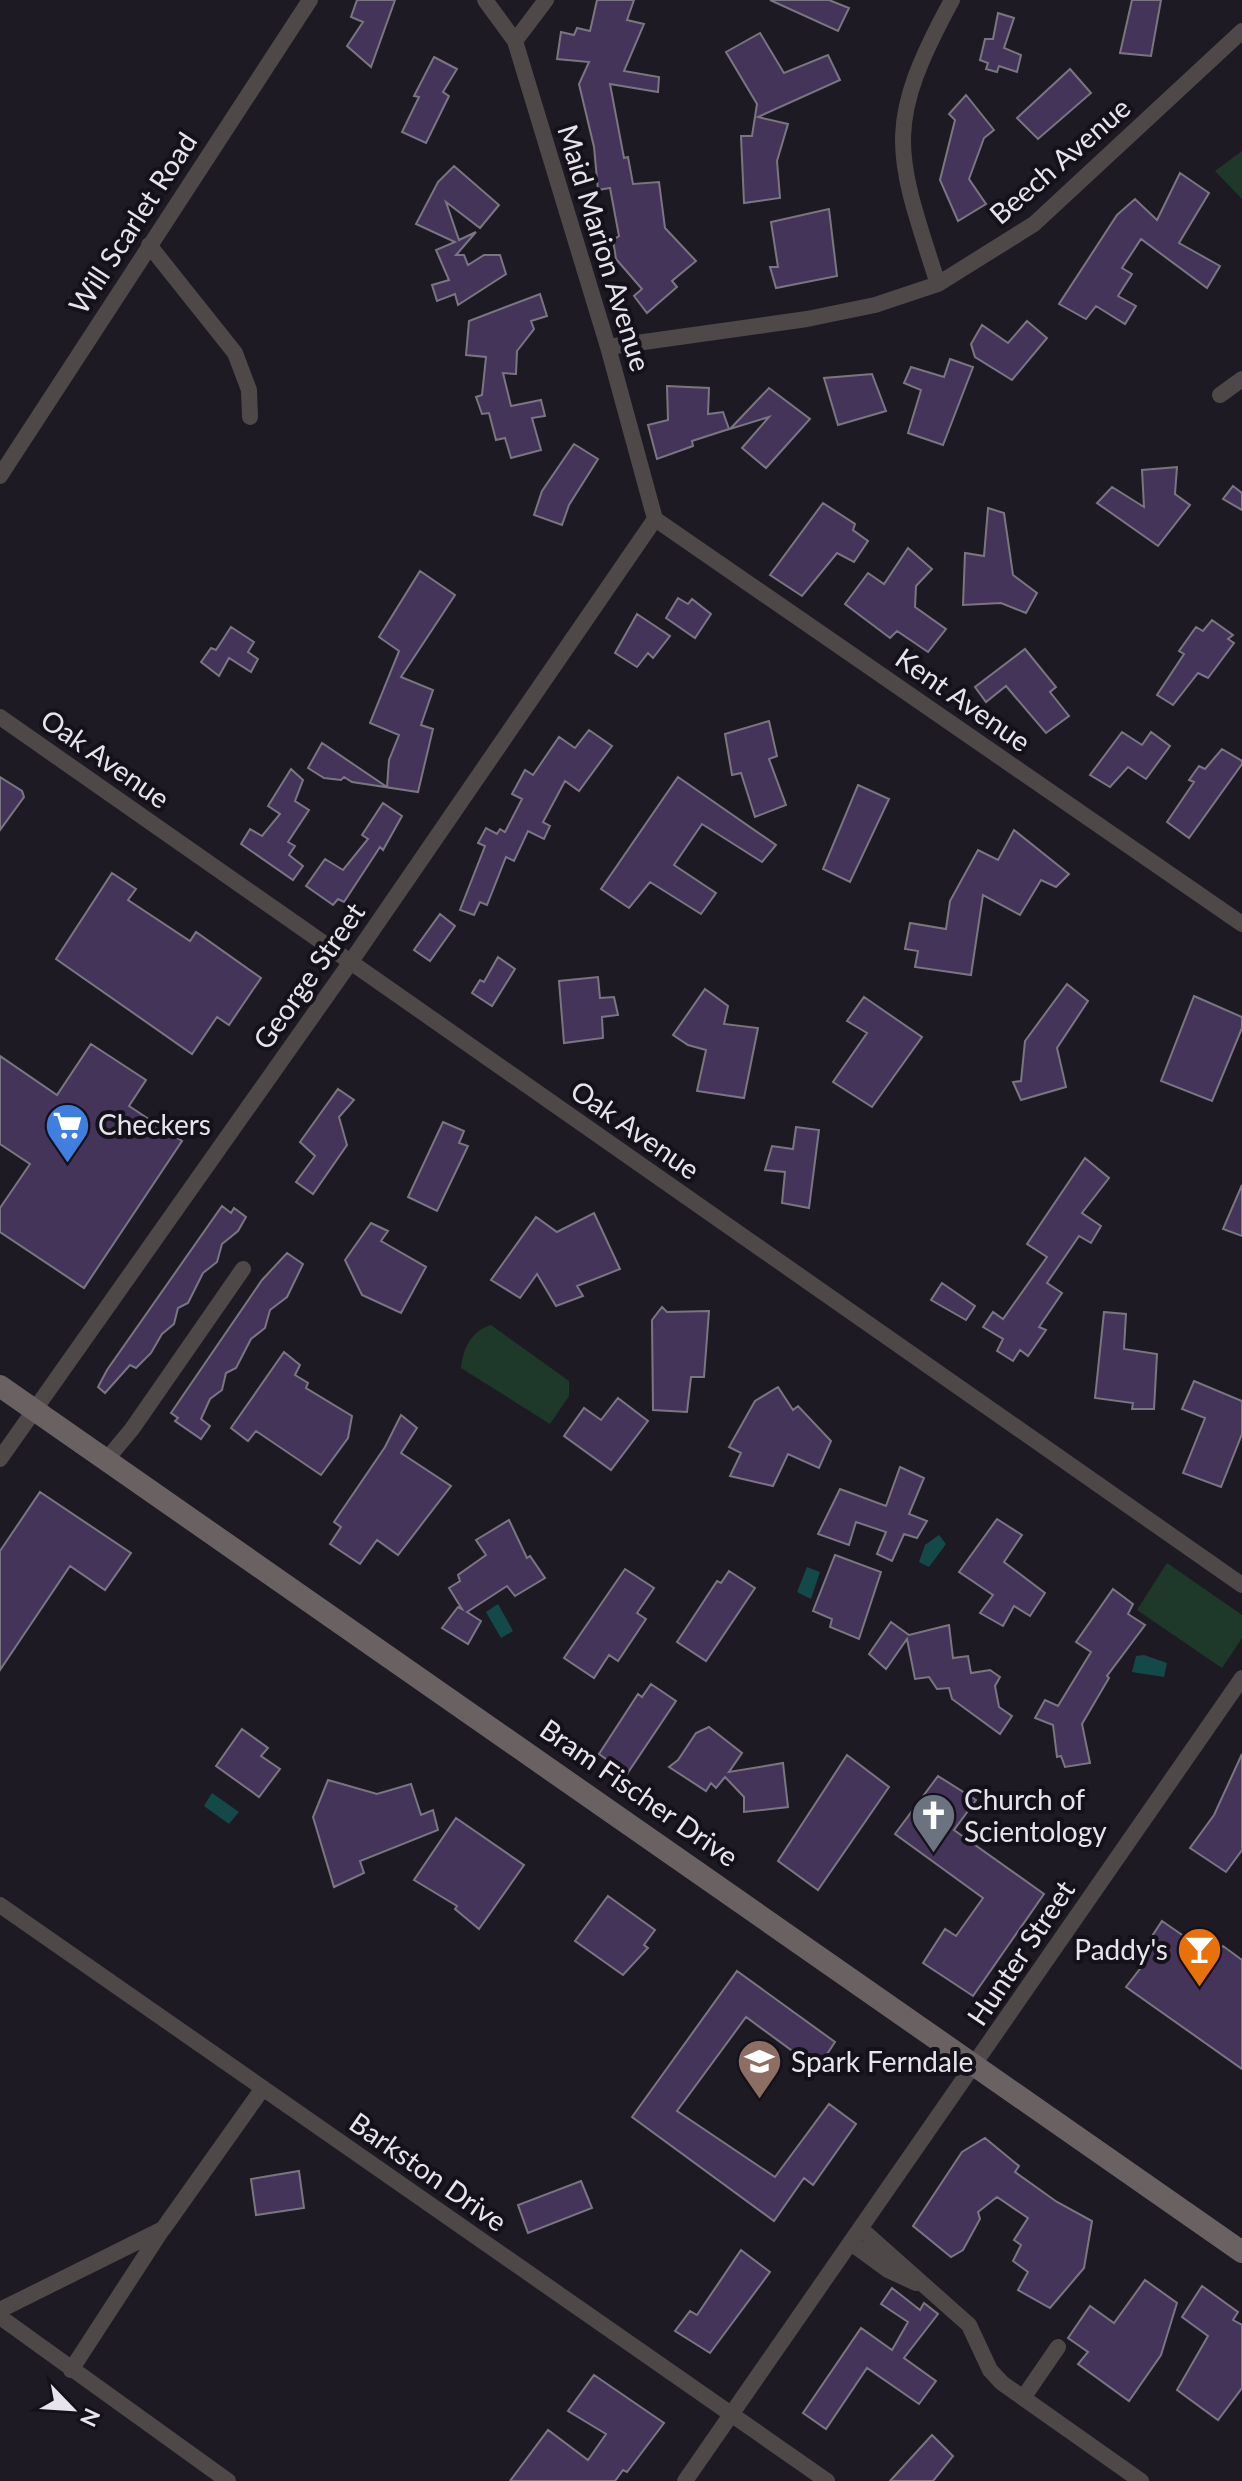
<svg xmlns="http://www.w3.org/2000/svg" width="1242" height="2481" viewBox="0 0 1242 2481" font-family="Lato,sans-serif">
	<rect width="100%" height="100%" fill="#1e1a23"/>
	<path fill="#1e392a" d="M1242,151v48l-27,-28z
		M491,1325l78,56v15l-19,28 -89,-56c2,-19 10,-37 30,-43z
		M1167,1563l75,52v23l-20,30 -85,-58z"/>
	<path fill="#14494a" d="M939,1535l7,9 -17,23 -10,-5 6,-17z
		M807,1567l13,5 -9,27 -14,-7z
		M498,1604l15,27 -12,7 -15,-26z
		M1144,1655l23,8 -3,14 -32,-5 4,-16z
		M212,1793l27,19 -10,12 -25,-18z"/>
	<path fill="#45345a" stroke="#7a7681" stroke-width="2" d="M357,0h38l-24,67 -24,-21 16,-24 -12,-5z
		M597,0h37l-7,20 17,4 -20,47 35,6 -1,15 -48,-8 14,74 4,-1 5,27 26,-2 6,46 31,33 -24,20 5,6 -30,26 -13,-17 8,-7 -26,-30 -3,-19 6,-4 -9,-48 -12,2 -4,-43 -15,-63 10,-22 -32,-3 4,-27 13,3 3,-7 13,3z
		M770,0h59l20,8 -11,23z
		M1132,0h29l-10,56 -31,-3z
		M998,13l16,5 -10,30 17,7 -4,17 -18,-6 -2,6 -11,-3 2,-6 -8,-3 5,-21h8z
		M760,33l24,40 44,-18 12,25 -82,37 30,7 -11,37 3,37 -36,5 -3,-67h11l5,-32 -31,-52z
		M434,57l23,12 -14,23 6,4 -23,47 -24,-11 17,-35 -5,-1z
		M1070,69l21,24 -53,46 -21,-21z
		M966,95l28,35 -10,8 -15,41 17,25 -28,17 -18,-41 15,-60 -6,-6z
		M454,166l45,39 -19,23 -34,-26 13,38 17,-8 -20,23h8l4,10 16,-10h16l6,19 -48,31 -3,-11 -18,7 -5,-16 17,-5 -13,-30 19,-8 -39,-18 22,-42z
		M1180,173l29,20 -30,50 41,23 -13,22 -66,-49 -19,29 10,6 -14,22 18,10 -11,18 -29,-18 -10,13 -27,-15 58,-89 18,-16 22,21z
		M829,209l8,67 -61,12 -6,-21h8l-7,-45z
		M540,294l7,22 -16,5 3,8 -17,22 -1,23 -13,-1 8,33 30,-6 4,16 -13,2 9,32 -30,8 -6,-20 -9,2 -7,-27 -7,1 -6,-17 6,-2 4,-38 -20,-2 3,-34z
		M1027,321l20,17 -35,42 -37,-23 -4,-13 11,-19 26,18z
		M950,359l23,8 -30,78 -35,-12 13,-43 -17,-7 7,-16 33,10z
		M872,374l14,37 -48,14 -14,-47z
		M667,386l42,2 -1,26 15,-2 6,17 -37,12 1,5 -36,13 -9,-34 20,-5z
		M769,388l41,31 -44,49 -24,-20 27,-31 -39,12z
		M574,444l24,15 -29,46 -7,20 -28,-10 8,-24z
		M1177,467l-2,27 15,11 -32,41 -61,-43 15,-16 32,20 -2,-37z
		M1233,486l9,7v17l-19,-11z
		M823,503l32,21 -2,6 15,11 -14,21 -17,-9 -35,43 -32,-21z
		M988,508l16,5 9,62 24,18 -11,20 -25,-10 -38,2 2,-52 19,3z
		M908,548l24,21 -16,17 -1,21 31,22 -18,23 -31,-21 -7,7 -45,-34 23,-31 16,11z
		M420,571l35,24 -54,82 32,13 -12,35 12,4 -15,63 -66,-10 -8,-5 -3,3 -17,-2 -16,-10 14,-25 65,44 2,-27 10,-25 -29,-12 29,-72 -20,-14z
		M678,598l10,6 4,-5 19,15 -16,24 -29,-20z
		M637,614l33,22 -17,22 -5,-5 -11,14 -22,-14z
		M1212,620l21,15 -5,4 6,4 -26,35 -10,-5 -25,32 -16,-10 27,-41 -5,-3 17,-24 7,4z
		M231,627l23,15 -6,10 10,7 -7,13 -22,-14 -10,18 -18,-14 10,-14 5,2z
		M1025,649l31,38 -6,5 19,24 -23,17 -40,-47 -20,16 -11,-15z
		M769,721l8,35 -8,3 17,46 -31,12 -14,-44 -9,2 -7,-41z
		M589,730l23,16 -33,45 -14,-10 -22,41 7,4 -6,13 -16,-8 -14,30 -8,-4 -19,48 -7,-3 -6,13 -14,-5 25,-64 -7,-3 8,-15 11,6 3,-5 5,3 17,-33 -10,-5 13,-24 8,5 26,-38 16,11z
		M1122,732l20,13 9,-13 19,14 -24,33 -18,-12 -18,20 -20,-12z
		M1222,749l20,12v3l-53,74 -22,-16 27,-40 -5,-2 10,-14 6,3z
		M291,769l12,11 -8,21 14,9 -21,32 7,4 -6,9 14,11 -10,14 -52,-36 9,-15 12,7 18,-22 -12,-8z
		M0,777l22,14 2,6 -24,33z
		M678,777l98,68 -14,17 -60,-38 -28,41 42,28 -15,21 -51,-32 -21,26 -28,-19z
		M858,785l31,14 -39,83 -27,-13z
		M383,803l19,13 -19,34 -3,-3 -36,55 -6,-3 -5,6 -27,-19 19,-27 18,11 25,-31 -6,-4z
		M1014,830l55,44 -13,13 -15,-7 -21,35 -37,-20 -12,80 -56,-8 3,-16 -13,-2 5,-26 36,6 4,-28 28,-51 20,10z
		M112,873l24,16 -8,11 62,41 6,-9 65,46 -32,47 -12,-8 -25,37 -136,-95z
		M440,914l15,12 -25,35 -16,-11z
		M498,957l17,12 -23,37 -20,-13 8,-13 4,2z
		M598,977l2,21 14,-1 4,18 -16,2 1,21 -39,5 -5,-62z
		M1067,984l21,17 -31,47 9,39 -45,13 -8,-18 8,-1 4,-40z
		M705,989l23,17 -4,18 34,4 -14,70 -47,-7 9,-41 -18,-5 -15,-10z
		M1194,996l48,21v11l-30,73 -51,-20z
		M864,997l58,40 -50,70 -39,-25 34,-49 -20,-12z
		M91,1044l55,36 -17,26 53,35 -98,147 -84,-56v-24l30,-44 -30,-20v-88l57,39z
		M338,1089l16,11 -15,17 8,28 -34,49 -17,-12 19,-26 -15,-14z
		M443,1122l21,9 -5,12 9,3 -31,65 -29,-14z
		M796,1127l23,3 -10,78 -27,-5 3,-31 -20,-2 7,-24 21,3z
		M1085,1158l24,20 -27,35 19,13 -10,17 -12,-7 -32,47 15,10 -23,34 7,3 -18,26 -8,-6 -7,11 -16,-10 6,-12 -20,-12 10,-15 10,7 44,-62 -20,-13z
		M1242,1185v51l-19,-7z
		M222,1206l9,7 3,-5 12,9 -8,14 -16,13 -5,18 -14,11 -15,30 -10,5 -4,16 -12,10 -11,19 -15,15 -6,-3 -25,28 -7,-6 9,-17z
		M594,1213l26,56 -43,17 6,10 -27,10 -19,-32 -17,24 -29,-18 45,-63 21,15z
		M371,1223l17,8 -7,10 45,26 -25,46 -39,-18 -17,-35z
		M287,1253l16,11 -16,33 -17,13 -5,18 -14,11 -15,29 -10,5 -4,17 -12,9 -9,20 9,7 -9,13 -26,-18 3,-3 -7,-5 91,-133z
		M942,1283l33,23 -9,14 -35,-20z
		M662,1307l5,5 42,-1 -5,66h-13l-4,35 -34,-2 -1,-90z
		M1104,1312l22,2 -2,35 33,5 -3,55h-22l1,-6 -38,-5z
		M284,1352l16,13 -5,10 13,8 -2,5 46,28 -4,22 -27,37 -65,-44 -8,10 -17,-13z
		M1194,1381l48,20v33l-21,53 -38,-14 22,-55 -23,-9z
		M778,1387l15,23 5,-4 33,35 -12,27 -31,-14 -15,32 -43,-10 11,-23 -12,-6 26,-46z
		M618,1398l30,23 -37,49 -47,-34 20,-28 17,12z
		M401,1415l16,13 -16,25 50,33 -53,69 -21,-15 -17,24 -30,-20 11,-17 -7,-5 51,-75z
		M900,1467l24,11 -15,36 18,7 -10,17 -13,-4 -12,27 -15,-7 9,-22 -30,-10 -7,23 -31,-11 22,-45 46,17z
		M40,1492l91,61 -26,37 -35,-24 -70,104v-119z
		M997,1519l25,16 -18,27 41,31 -15,23 -16,-10 -11,20 -23,-13 13,-18 -34,-23z
		M509,1520l18,38 3,-2 15,22 -30,18 -8,-10 -40,26 14,9 -13,23 -26,-16 16,-21 4,2 -13,-21 11,-7 -2,-6 28,-20 -10,-15z
		M835,1555l46,17 -22,67 -29,-12 2,-8 -19,-8z
		M625,1569l29,19 -17,25 9,6 -28,42 -9,-6 -15,23 -30,-20z
		M729,1571l26,17 -49,73 -29,-19 40,-61 4,2z
		M1113,1589l20,15 -5,10 17,11 -38,51 2,2 -27,46 8,39 -25,4 -4,-11 -4,1 -4,-32 -18,-7 10,-18 13,6 33,-54 -15,-10z
		M891,1622l18,13 40,-10 4,33 15,-2 3,17 19,-3 10,7 -5,9 4,21 13,9 -12,18 -48,-35 -3,-11 -12,1 -8,-12 -14,2 -8,-40 -21,30 -17,-15z
		M651,1684l25,17 -49,73 -28,-20 39,-60 4,3z
		M709,1727l33,26 -13,19 54,-9 5,44 -44,5v-15l-19,-20 -9,11 -5,-5 -5,8 -37,-24 9,-7 18,-27z
		M242,1729l26,19 -7,8 19,13 -21,28 -43,-31z
		M1242,1754v96l-16,22 -36,-24 24,-33z
		M847,1755l42,32 -71,103 -40,-29z
		M938,1776l38,24 -22,30 90,64 -71,102 -50,-33 22,-34 11,7 27,-38 -88,-64z
		M328,1780l49,14 34,-10 10,31 12,-5 5,20 -78,31 4,12 -30,14 -21,-70z
		M456,1818l68,47 -45,64 -24,-20 2,-3 -43,-26z
		M608,1896l47,34 -11,15 4,3 -25,27 -48,-34z
		M1162,1921l52,36 9,-11 19,14v109l-116,-82 20,-26 -7,-5z
		M737,1971l98,71 -18,27 -71,-52 -69,94 98,66 54,-73 27,20 -43,61 -9,-7 -30,43 -142,-104z
		M985,2138l34,28 -4,6 42,30 35,19 -8,47 -34,40 -32,-18 10,-18 -15,-11 8,-16 -7,-5 14,-22 -31,-21 -19,15 2,7 -17,31 -12,7 -38,-31 49,-74z
		M299,2171l5,37 -48,7 -5,-36z
		M581,2181l11,27 -64,25 -10,-28z
		M741,2250l29,22 -60,81 -35,-22 15,-20 7,4z
		M1145,2280l32,23 -16,52 -32,46 -51,-37 10,-12 -20,-14 22,-32 24,17z
		M1202,2286l36,26 -5,8 9,5v63l-24,32 -41,-30 31,-54 -26,-19z
		M892,2288l28,22 4,-7 14,11 -34,44 32,23 -17,23 -52,-36 -41,61 -23,-16 58,-85 31,22 16,-28 -27,-18z
		M594,2375l70,48 -37,49 -4,-2 -8,11h-105l38,-51 40,30 18,-26 -38,-23z
		M932,2435l21,21 -20,25h-43z"/>
	<g fill="none" stroke-linecap="round" stroke-linejoin="round">
		<path stroke="#4e4849" stroke-width="16" d="M485,0l30,41 93,306 47,172
			M515,41l31,-41
			M149,245l86,108 14,37 1,27
			M938,284c-43,-133 -55,-157 14,-284
			M608,347l199,-28 68,-14 63,-21 96,-60 208,-193
			M1220,395l22,-16
			M0,476l310,-476
			M655,519l587,405
			M0,717l1242,868
			M0,1459l350,-496 305,-444
			M107,1459l25,-30 111,-160
			M0,1905l827,576
			M861,2229l108,96 21,45 12,13 139,98
			M851,2243l37,27 28,13
			M0,2310l163,-81 100,-141
			M0,2317l228,164
			M71,2370l91,-140
			M1023,2398l35,-51
			M685,2481l557,-803"/>
		<path stroke="#6a6163" stroke-width="22" d="M0,1386l1242,866"/>
	</g>
	<defs>
		<symbol id="supermarket-pin" viewBox="-11 -11 22 30"><path d="M0 17L-7.5 6A9.5 9.5 0 1 1 7.5 6Z" fill="#3f7fe0" stroke="#15111a"/><path d="M-6-5.5h2.5l.6 2H6L4.5 2H-2.5L-4.4-4H-6ZM-1.5 3.2a1.3 1.3 0 1 0 .1 0ZM3 3.2a1.3 1.3 0 1 0 .1 0Z" fill="#fff"/></symbol>
		<symbol id="church-pin" viewBox="-11 -11 22 30"><path d="M0 17L-7.5 6A9.5 9.5 0 1 1 7.5 6Z" fill="#6b7280" stroke="#15111a"/><path d="M-1.2-6h2.4v3.5h3.3v2.4h-3.3V6h-2.4V-.1h-3.3v-2.4h3.3Z" fill="#fff"/></symbol>
		<symbol id="bar-pin" viewBox="-11 -11 22 30"><path d="M0 17L-7.5 6A9.5 9.5 0 1 1 7.5 6Z" fill="#e8710a" stroke="#15111a"/><path d="M-6-5H6L.8 .8V4.5H3.5V6h-7V4.5H-.8V.8Z" fill="#fff"/></symbol>
		<symbol id="school-pin" viewBox="-11 -11 22 30"><path d="M0 17L-7.5 6A9.5 9.5 0 1 1 7.5 6Z" fill="#8d6e63" stroke="#15111a"/><path d="M0-5L7-2L0 1L-7-2ZM-4 1L0 2.5L4 1V4Q0 6-4 4Z" fill="#fff"/></symbol>
	</defs>
	<g fill-rule="evenodd">
		<use href="#supermarket-pin" x="42" y="1100" width="51" height="69"/>
		<use href="#church-pin" x="908" y="1790" width="51" height="69"/>
		<use href="#bar-pin" x="1174" y="1924" width="51" height="69"/>
		<use href="#school-pin" x="734" y="2036" width="51" height="69"/>
	</g>
	<g text-anchor="middle" stroke-width="8" stroke-linejoin="round" paint-order="stroke">
		<g font-size="28" fill="#e7e5eb" stroke="#15111a">
			<text transform="translate(1060 161) rotate(-41)" y="10">Beech Avenue</text>
			<text transform="translate(133 223) rotate(-57)" y="10">Will Scarlet Road</text>
			<text transform="translate(604 248) rotate(73)" y="10">Maid Marion Avenue</text>
			<text transform="translate(963 700) rotate(35)" y="10">Kent Avenue</text>
			<text transform="translate(105 759) rotate(35)" y="10">Oak Avenue</text>
			<text transform="translate(309 976) rotate(-55)" y="10">George Street</text>
			<text transform="translate(635 1130) rotate(35)" y="10">Oak Avenue</text>
			<text transform="translate(639 1793) rotate(35)" y="10">Bram Fischer Drive</text>
			<text transform="translate(1021 1953) rotate(-56)" y="10">Hunter Street</text>
			<text transform="translate(428 2172) rotate(35)" y="10">Barkston Drive</text>
		</g>
		<g font-size="28" fill="#e7e5eb" stroke="#15111a" text-anchor="start">
			<text x="98" y="1135">Checkers</text>
			<text x="964" y="1810">Church of<tspan x="964" dy="32">Scientology</tspan></text>
			<text x="1168" y="1960" text-anchor="end">Paddy's</text>
			<text x="791" y="2072">Spark Ferndale</text>
		</g>
	</g>
	<g transform="translate(72 2409) rotate(115)" stroke="#15111a" stroke-width="6" paint-order="stroke">
	<path d="M0-6L14 30L0 20L-14 30Z" fill="#e7e5eb"/>
	<text y="-12" font-size="22" font-weight="bold" text-anchor="middle" fill="#e7e5eb">N</text>
	</g>
</svg>
